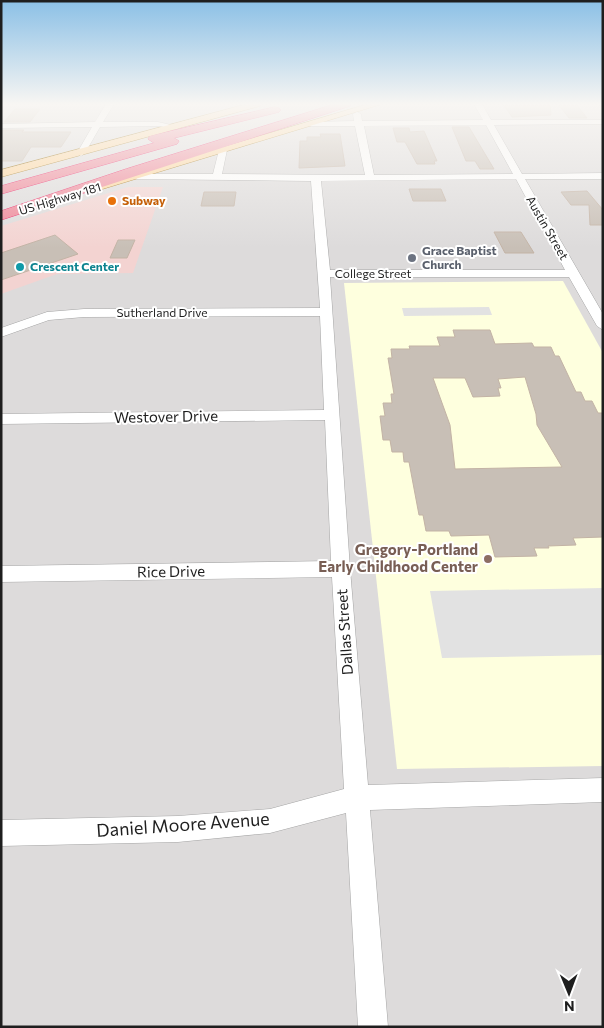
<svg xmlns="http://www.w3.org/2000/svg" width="604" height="1028" viewBox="0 0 604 1028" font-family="Commissioner,sans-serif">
	<rect width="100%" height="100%" fill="#f0ece4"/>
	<path fill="#dddbdb" d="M1,104h602v923h-602z"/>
	<path fill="#f3d3d1" d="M128,187h35l-30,86 -76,1 -56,20v-68z"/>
	<path fill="#feffde" d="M563,281l40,72v413l-206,3 -53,-486z"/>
	<path fill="#e2e2e2" d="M489,307l3,8 -88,1 -2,-8z
		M603,588v67l-161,3 -12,-67z"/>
	<path fill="#c8bfb6" stroke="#c3b3a5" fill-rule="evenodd" d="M503,104h47l1,11 -39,2z
		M558,104h18l11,14h-18z
		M15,109h25l-10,13h-26z
		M452,127h17l25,42h-14l-5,-8h-9z
		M393,128h16l1,4 14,-1 13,30h-3l1,3h-18l-12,-22h-8z
		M1,130h23l-2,2h49l-10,15h-30l-9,14h-21z
		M320,134h20l5,32 -46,2 1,-27h7v-4h14z
		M409,189h32l5,12h-33z
		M587,191l16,19v15h-13l-1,-20h-18l-10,-13z
		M204,192h32l-2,14h-33z
		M494,232h27l13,21h-29z
		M55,235l23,19 -77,26v-27z
		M118,240h17l-8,18h-17z
		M453,330h37l5,14 37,-1 2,4h17l4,9h4l17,36h5l4,9h7l6,12h5v124l-30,1 3,7 -28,1 1,2h-15l3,8 -42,1 -6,-22 -38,1 -2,-5h-23l-3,-16h-4l-10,-53h-5l-1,-10h-11l-2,-12h-7l-3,-24h5l-2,-13h9l-1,-9h3l-6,-36h4l-1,-9h19l-1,-3h31l-3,-9h18zM525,377l11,37 1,11 25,42 -107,2 -5,-44 -17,-47h32l8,19 27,-1 -2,-8h3l-3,-9z"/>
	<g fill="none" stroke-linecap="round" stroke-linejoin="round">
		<defs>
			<path id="minor" d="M106,104h8l-11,18h55l22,5 -4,2 -18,-3 -58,1 -15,26 -4,3 -4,-3 15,-26 -91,1v-4l94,-2z
				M474,104h8l9,16h112v4l-109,1 28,49 81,-1v6h-78l78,135v16l-6,-4 -28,-49h-239l20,292 18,216 235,-7v24l-233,8 18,217h-30l-12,-214 -76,20 -92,9 -177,4v-26l177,-4 92,-7 74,-20 -12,-212 -331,5v-16l330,-5 -6,-141 -324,4v-10l323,-4 -4,-94 -236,1 -35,3 -48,17v-9l46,-16 37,-3 236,-1 -9,-127 -174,-2 -5,-3 2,-2h79l6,-24 4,-3 4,3 -5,24 143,1 -10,-49h-45v-4l44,-1 -1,-7 4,-2 4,2 1,7 121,-1zM486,125l27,49 -139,1 -10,-49zM516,179l49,91h-235l-9,-89z
				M598,104h5v3z"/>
			<path id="major" d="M247,104h15l-2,2 -259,71v-7z
				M368,104h14l-286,87h-8l-2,-2 2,-2z"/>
			<path id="highway" d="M335,104h16l-1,2 -349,114v-9l125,-42z
				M275,107l4,1 2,2 -2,2 -105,26 5,3 -2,3 -176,50v-8l153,-43 -6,-4 2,-3z"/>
		</defs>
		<use href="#minor" stroke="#a5a5a5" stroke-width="1"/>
		<use href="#major" stroke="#996900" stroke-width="1"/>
		<use href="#highway" stroke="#ea155b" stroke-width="1"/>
		<use href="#minor" fill="#fff" fill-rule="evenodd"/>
		<use href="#major" fill="#ffd59a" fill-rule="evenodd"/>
		<use href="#highway" fill="#ee8597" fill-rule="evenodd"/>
	</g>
	<linearGradient id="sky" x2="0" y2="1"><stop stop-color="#8bc0e6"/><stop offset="0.42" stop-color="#f8f6f3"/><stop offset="1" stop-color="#f8f6f3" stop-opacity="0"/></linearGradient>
	<rect width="604" height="248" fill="url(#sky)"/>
	<circle fill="#e8710a" stroke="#fff" stroke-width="2" cx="112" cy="201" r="5"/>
	<circle fill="#6b7280" stroke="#fff" stroke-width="2" cx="412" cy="258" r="5"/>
	<circle fill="#0f9aa8" stroke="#fff" stroke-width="2" cx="20" cy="267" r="5"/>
	<circle fill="#8d6e63" stroke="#fff" stroke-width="2" cx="488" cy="559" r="5"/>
	<g text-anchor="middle" stroke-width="4" stroke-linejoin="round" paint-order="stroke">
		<g font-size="12" fill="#1e1e1e" stroke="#fff">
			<text transform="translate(60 199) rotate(-17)" y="4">US Highway 181</text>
			<text transform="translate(547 228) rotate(60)" y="4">Austin Street</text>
			<text x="373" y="278">College Street</text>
			<text x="162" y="317">Sutherland Drive</text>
		</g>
		<g font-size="12" font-weight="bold" fill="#c56008" stroke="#fff" text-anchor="start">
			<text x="122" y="205">Subway</text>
		</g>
		<g font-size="12" font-weight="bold" fill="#5b616d" stroke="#fff" text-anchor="start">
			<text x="422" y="255">Grace Baptist<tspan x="422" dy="14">Church</tspan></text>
		</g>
		<g font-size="12" font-weight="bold" fill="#0d838f" stroke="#fff" text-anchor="start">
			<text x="30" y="271">Crescent Center</text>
		</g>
		<g font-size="15" fill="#1e1e1e" stroke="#fff">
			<text transform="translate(166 417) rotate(-1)" y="5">Westover Drive</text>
			<text transform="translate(171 572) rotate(-1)" y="5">Rice Drive</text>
			<text transform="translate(345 632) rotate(-94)" y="5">Dallas Street</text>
		</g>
		<g font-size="15" font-weight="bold" fill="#785e54" stroke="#fff" text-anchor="end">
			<text x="478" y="555">Gregory-Portland<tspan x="478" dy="17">Early Childhood Center</tspan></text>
		</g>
		<g font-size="18" fill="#1e1e1e" stroke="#fff">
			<text transform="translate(183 825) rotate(-4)" y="6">Daniel Moore Avenue</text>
		</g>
	</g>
	<rect width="604" height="1028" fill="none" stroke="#1e1e1e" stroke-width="5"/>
	<g transform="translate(569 993) rotate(179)" stroke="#ffffff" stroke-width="4" paint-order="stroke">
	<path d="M0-4L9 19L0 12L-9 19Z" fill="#1e1e1e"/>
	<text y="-8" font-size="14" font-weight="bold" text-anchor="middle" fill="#1e1e1e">N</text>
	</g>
</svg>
